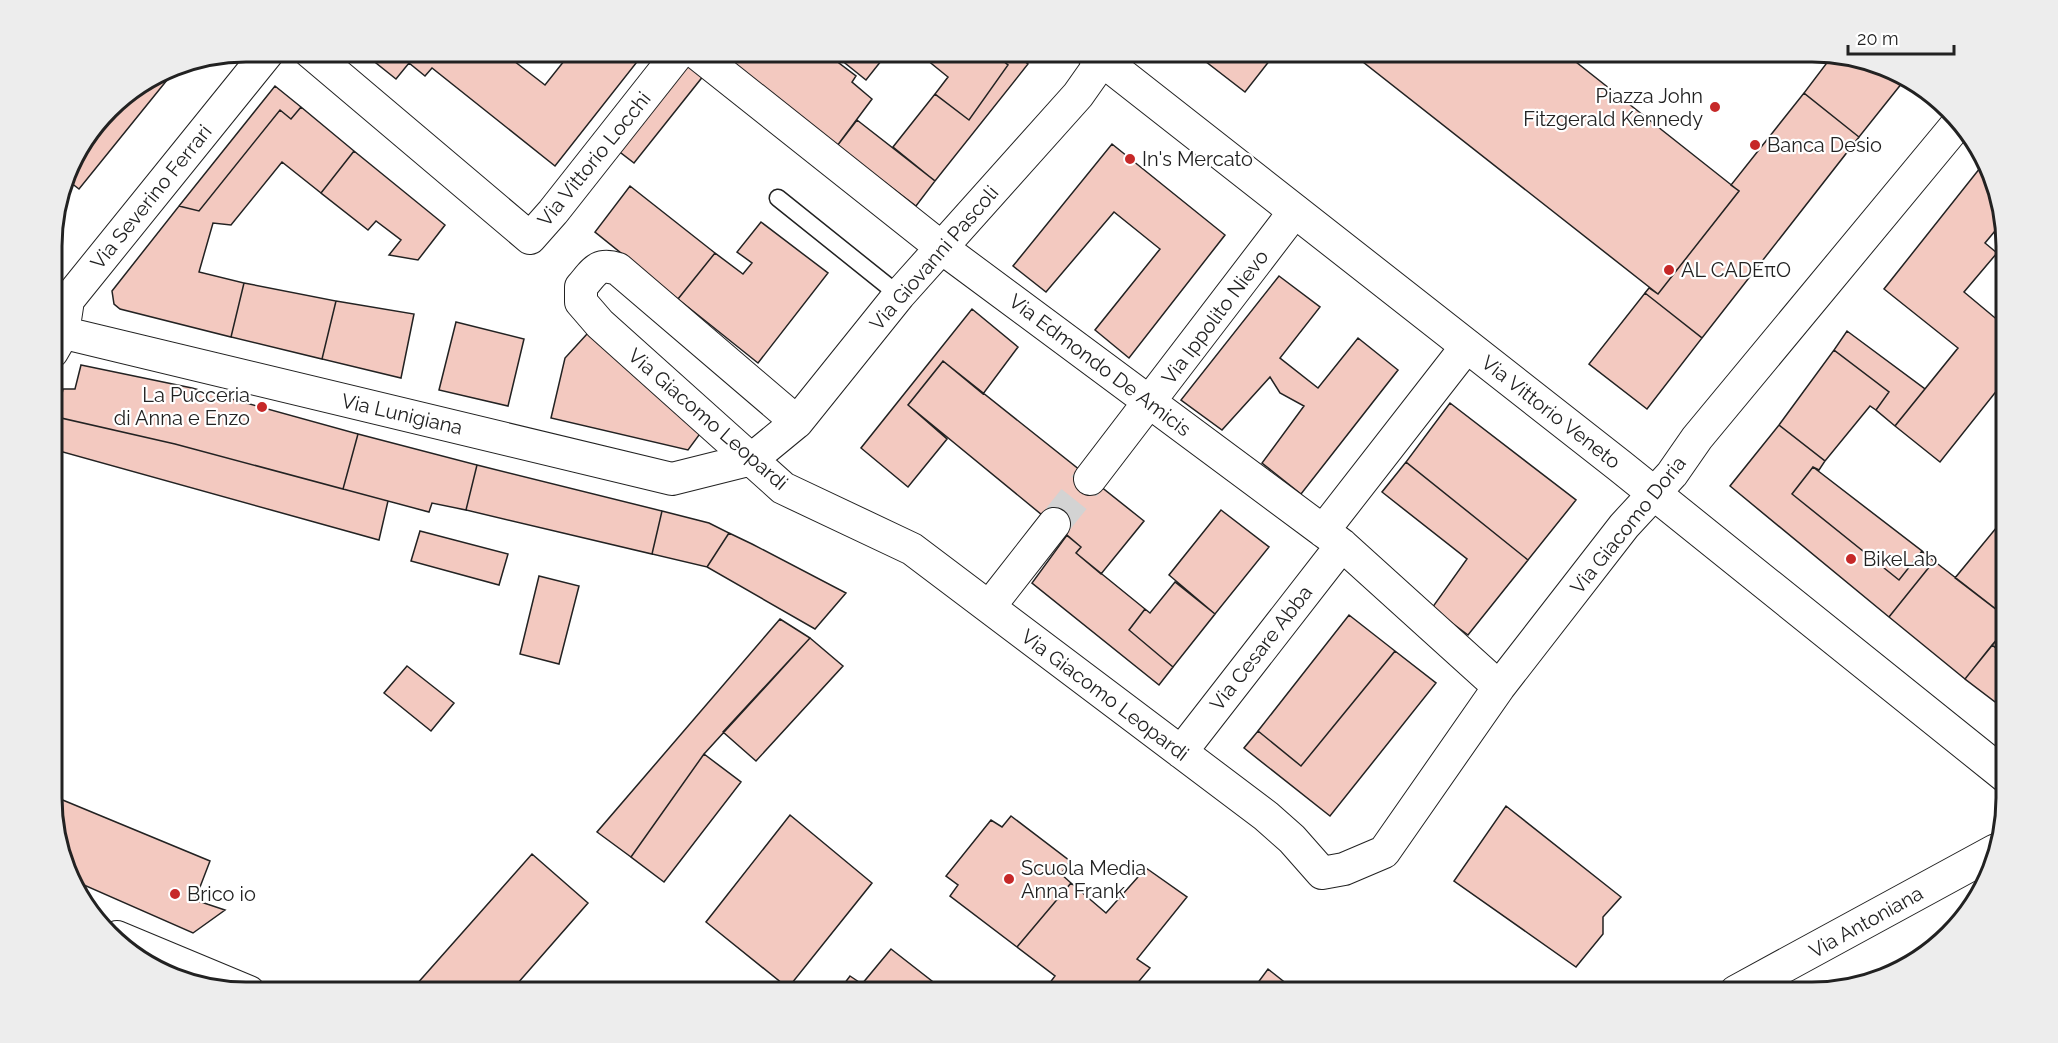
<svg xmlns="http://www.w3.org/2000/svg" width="2058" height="1043" viewBox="0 0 2058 1043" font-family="Raleway,sans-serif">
	<rect width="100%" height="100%" fill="#fff"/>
	<path fill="#f3c9c0" stroke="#222" stroke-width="1.5" d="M361,51h89l7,5 4,-5h40l44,34 27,-34h69l3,2 -89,113 -123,-98 -7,8 -16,-13 -13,16z
		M721,51h102l33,25 -4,6 20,17 -35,47 -119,-91z
		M830,51h59l-23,29z
		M916,51h75l17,14 -39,55 -34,-26 13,-17z
		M991,51h20l17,13 -93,117 -42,-34 42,-53 34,26 39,-55z
		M1192,51h85l-32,41z
		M1349,51h213l177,140 -81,103z
		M1832,56l66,15 8,7 -47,59 -55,-44z
		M683,58l21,17 -70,88 -22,-17z
		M180,64l-101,125 -13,-10 5,-20 46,-60 54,-33z
		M275,86l26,21 -10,12 -11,-9 -81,101 -20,-5z
		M1804,93l55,44 -157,201 -57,-45 4,-5 9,6 81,-103 -8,-6z
		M301,107l53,44 -33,42 -39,-31 -51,63 -18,-2 -14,49 45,11 -13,54 -111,-28 -6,-5 -2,-13 67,-85 20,5 81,-101 11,9z
		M857,120l78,61 -19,25 -79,-60z
		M1112,144l113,91 -96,123 -34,-28 65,-81 -46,-37 -68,80 -33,-26z
		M354,151l91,74 -27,35 -29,-5 12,-15 -25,-19 -8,9 -47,-37z
		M1984,163l21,56 -20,24 12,10 -33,39 42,35v52l-66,83 -45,-36 63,-78 -74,-59z
		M630,186l85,67 -37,46 -83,-67z
		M761,222l67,51 -70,90 -80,-64 37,-46 28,21 9,-11 -15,-11z
		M1279,276l41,31 -40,51 38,30 40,-50 40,32 -97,124 -39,-31 42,-57 -24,-13 -10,-16 -48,53 -41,-30z
		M244,283l92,18 -14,58 -91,-22z
		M1645,293l57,45 -55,71 -58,-45z
		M336,301l78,13 -13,64 -79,-19z
		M972,309l46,38 -35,47 -40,-33 -3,4 -32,40 39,34 -39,48 -47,-39z
		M456,322l68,17 -16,67 -69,-16z
		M1847,331l78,58 -30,37 -19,-16 13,-18 -55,-42z
		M587,334l118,93 -17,23 -137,-32 14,-60z
		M1834,350l55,42 -13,18 -6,-4 -45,55 -46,-36z
		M943,361l201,160 -43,53 -25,-21 5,-6 -173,-142z
		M81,365l111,23 166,46 -15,55 -168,-45 -118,-27 6,-28h12z
		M1450,403l126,97 -48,60 -122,-98z
		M52,416l123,28 213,57 -9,39 -327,-91z
		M1779,425l46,36 -6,9 -6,-3 -21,27 107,86 23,-29 12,10 -45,56 -159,-131z
		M358,434l119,31 -11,45 -34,-7 -3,9 -86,-23z
		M1406,462l122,98 -60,75 -36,-27 35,-49 -85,-67z
		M477,465l185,46 -10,43 -186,-44z
		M1813,467l109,84 -23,29 -107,-86z
		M1221,510l48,37 -54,67 -46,-39z
		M662,511l47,12 20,10 -22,34 -55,-13z
		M2006,516v101l-51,-39z
		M420,531l88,23 -9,31 -88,-24z
		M729,533l23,11 94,49 -31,36 -108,-62z
		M1067,535l14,12 -5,6 69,56 -16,21 44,37 -14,18 -127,-102z
		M1934,561l72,56 1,10 -42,52 -76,-62z
		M539,576l40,10 -20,78 -39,-10z
		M1175,582l40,32 -42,53 -44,-37 16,-21 5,4z
		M1349,615l46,36 -94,115 -43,-35z
		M780,619l30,19 -106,116 -73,103 -34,-25z
		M2007,627v29l-15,-11z
		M810,638l33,28 -87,95 -33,-29z
		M1992,645l15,11v55l-42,-32z
		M1395,651l41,32 -106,133 -86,-68 14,-17 43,35z
		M407,666l47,37 -23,28 -47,-38z
		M704,754l37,28 -77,100 -33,-25z
		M53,796l157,65 -15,39 30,10 -32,23 -116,-51 -24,-59z
		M1506,806l115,91 -18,20v17l-27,33 -122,-86z
		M790,815l82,68 -84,105 -82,-66z
		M1011,816l59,45 -9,13 10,9 -54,64 -67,-51 8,-11 -12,-9 45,-56 11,7z
		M532,854l56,49 -78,89h-86l-8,-7z
		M1146,868l41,29 -50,62 13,9 -20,24h-7l-8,-5 -4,5h-68l12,-16 -38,-29 54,-64 35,30z
		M891,949l55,43h-74l-10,-8z
		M1268,969l29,23h-46z
		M850,976l12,8 10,8h-34z"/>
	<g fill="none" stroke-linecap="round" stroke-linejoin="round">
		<path stroke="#d3d3d3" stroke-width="32" stroke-dasharray="32 16" stroke-linecap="butt" d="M1054,524l36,-45"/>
		<defs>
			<path id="lane" d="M778,198l121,97"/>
			<path id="street" d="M309,51l221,187 23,-26 127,-161
				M694,51l248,197 400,297 157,142
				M52,330l620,149 80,-20 45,-37 102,-127 179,-200 31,-44
				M52,352l11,-19 5,-33 201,-249
				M797,422l-179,-153c-21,-7 -24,3 -37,18v15l19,22 183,164 129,61 354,267 26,23 30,34 22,-4 40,-17 115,-165 125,-161 48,-52 25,-36 261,-315
				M1090,479l205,-268
				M1323,531l144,-185
				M989,607l65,-83
				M1181,752l161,-207
				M117,937l132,55"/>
			<path id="secondary" d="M1091,51l529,415 387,311
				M1736,992l259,-141"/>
		</defs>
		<use href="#lane" stroke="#222" stroke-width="19"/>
		<use href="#street" stroke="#222" stroke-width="34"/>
		<use href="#secondary" stroke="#222" stroke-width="35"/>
		<use href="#lane" stroke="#fff" stroke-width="16"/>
		<use href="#street" stroke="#fff" stroke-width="32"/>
		<use href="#secondary" stroke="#fff" stroke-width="33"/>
	</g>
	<g fill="#c62828" stroke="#fff" stroke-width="2">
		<circle cx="1715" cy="107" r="6"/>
		<circle cx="1755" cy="145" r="6"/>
		<circle cx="1130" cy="159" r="6"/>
		<circle cx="1669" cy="270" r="6"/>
		<circle cx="262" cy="407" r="6"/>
		<circle cx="1851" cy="559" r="6"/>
		<circle cx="1009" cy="879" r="6"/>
		<circle cx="175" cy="894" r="6"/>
	</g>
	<g text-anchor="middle" stroke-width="4.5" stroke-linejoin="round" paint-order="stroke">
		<g font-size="20" fill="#222" stroke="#fff" text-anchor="start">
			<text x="1703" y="103" text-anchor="end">Piazza John<tspan x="1703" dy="23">Fitzgerald Kennedy</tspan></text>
			<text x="1767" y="152">Banca Desio</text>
			<text x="1142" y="166">In's Mercato</text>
			<text x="1681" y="277">AL CADEπO</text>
			<text x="250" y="402" text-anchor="end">La Pucceria<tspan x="250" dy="23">di Anna e Enzo</tspan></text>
			<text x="1863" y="566">BikeLab</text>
			<text x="1021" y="875">Scuola Media<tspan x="1021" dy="23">Anna Frank</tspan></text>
			<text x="187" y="901">Brico io</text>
		</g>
		<g font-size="20" fill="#222" stroke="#fff">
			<text transform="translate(594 159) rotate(-51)" y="7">Via Vittorio Locchi</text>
			<text transform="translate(151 197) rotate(-51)" y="7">Via Severino Ferrari</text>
			<text transform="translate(934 258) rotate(-49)" y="7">Via Giovanni Pascoli</text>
			<text transform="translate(1215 317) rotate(-53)" y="7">Via Ippolito Nievo</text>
			<text transform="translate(1100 365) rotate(37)" y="7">Via Edmondo De Amicis</text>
			<text transform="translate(1551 412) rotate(38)" y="7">Via Vittorio Veneto</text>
			<text transform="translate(402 414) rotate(13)" y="7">Via Lunigiana</text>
			<text transform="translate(708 419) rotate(41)" y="7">Via Giacomo Leopardi</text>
			<text transform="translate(1628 525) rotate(-51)" y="7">Via Giacomo Doria</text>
			<text transform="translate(1261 648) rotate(-52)" y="7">Via Cesare Abba</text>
			<text transform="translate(1105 695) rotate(37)" y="7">Via Giacomo Leopardi</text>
			<text transform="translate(1866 922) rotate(-29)" y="7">Via Antoniana</text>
		</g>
	</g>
	<path d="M0 0H2058V1043H0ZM246 62H1812A184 184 0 0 1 1996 246V798A184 184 0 0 1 1812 982H246A184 184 0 0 1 62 798V246A184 184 0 0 1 246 62Z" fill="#ededed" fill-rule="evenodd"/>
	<path fill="none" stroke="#222" stroke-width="3" d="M246 62H1812A184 184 0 0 1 1996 246V798A184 184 0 0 1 1812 982H246A184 184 0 0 1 62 798V246A184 184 0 0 1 246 62Z"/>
	<path d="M1848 45v9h106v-9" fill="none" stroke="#222222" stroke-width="3"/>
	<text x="1857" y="45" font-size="18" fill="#222222" stroke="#ffffff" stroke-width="4.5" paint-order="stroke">20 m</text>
</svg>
